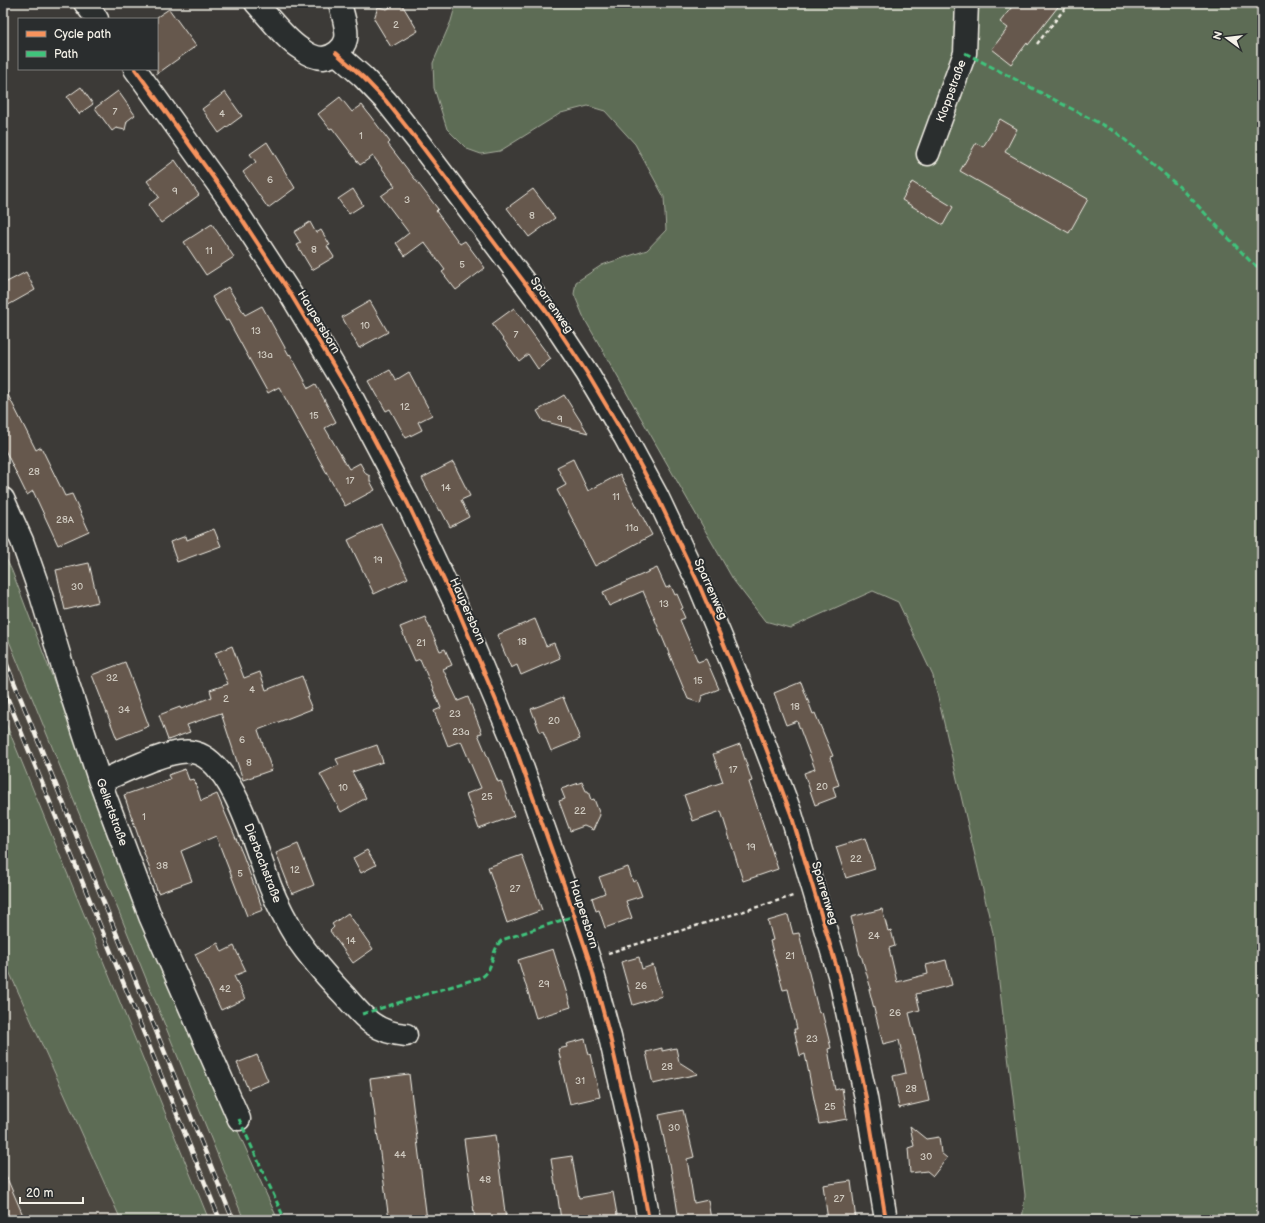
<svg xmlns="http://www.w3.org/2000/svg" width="1265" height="1223" viewBox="0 0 1265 1223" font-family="'Balsamiq Sans',sans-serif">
	<rect width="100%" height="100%" fill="#3c3a37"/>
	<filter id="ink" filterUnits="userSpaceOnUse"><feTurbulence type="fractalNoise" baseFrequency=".025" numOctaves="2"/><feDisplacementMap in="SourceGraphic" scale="8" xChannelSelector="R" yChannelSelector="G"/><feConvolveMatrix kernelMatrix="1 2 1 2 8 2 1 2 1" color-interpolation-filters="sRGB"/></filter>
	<g filter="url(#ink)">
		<path fill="#4c4641" d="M3,626l241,594h-35l-206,-504z
			M3,958l38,84 80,178h-118z"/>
		<path fill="#5d6c55" stroke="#a8ae9e" d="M456,3h806v1217h-240l3,-25 -32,-262 -60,-257 -35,-74 -25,-11 -83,37 -25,-7 -31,-40 -150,-263 -10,-24 2,-12 26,-17 45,-15 19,-20 -2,-33 -29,-53 -30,-33 -17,-5 -27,7 -61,38 -19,3 -14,-5 -20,-20 -13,-41 -1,-25 18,-42z
			M3,552l9,19 145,381 121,268h-34l-241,-594z
			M3,716l206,504h-88l-118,-262z"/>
		<path fill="#66584d" stroke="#f4f1e8" d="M397,3h4l17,28 -27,16 -17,-28 4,-12 9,2z
			M1015,3h46l-33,42 -1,-2 -16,21 -19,-15 16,-21 -8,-6z
			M169,9l27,37 -39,28v-57z
			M81,87l12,17 -14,10 -12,-17z
			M118,91l17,24 -8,6 -2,9 -9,-2 -4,3 -17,-23z
			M225,92l17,24 -23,17 -17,-24z
			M340,97l12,15 10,-7 28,37 -2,2 50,65 -2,2 24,33 5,-3 20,27 -29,22 -14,-18 3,-2 -21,-28 -19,14 -9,-13 13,-10 -28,-37 14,-10 -22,-30 -13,9 -28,-37 -2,1 -12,-15z
			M1000,119l17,10 -12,23 83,47 -19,34 -109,-62 16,-28 7,4z
			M267,142l28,46 -27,20 -25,-36 13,-10 -6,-8z
			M175,160l24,35 -38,28 -13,-18 11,-8 -12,-16z
			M912,182l41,25 -10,18 -41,-25z
			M353,189l10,16 -14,9 -11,-15z
			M533,189l22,29 -26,19 -22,-29z
			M310,222l6,11 5,-3 9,15 -3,1 7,11 -22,13 -15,-25 4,-2 -7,-11z
			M212,224l22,33 -28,18 -22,-33z
			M26,272l9,18 -32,18v-24z
			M228,287l17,28 17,-9 27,49 1,-1 19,34 7,-4 20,38 -11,6 24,41 11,-6 6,11 4,2v5l5,9 -30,16 -66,-119 -11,6 -40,-73 -2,1 -14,-24z
			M370,301l18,31 -29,16 -17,-31z
			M514,308l37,51 -13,10 -10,-15 -9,7 -27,-37z
			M390,370l6,10 13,-8 23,43 -14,7 4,8 -16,8 -16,-29 -4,2 -17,-30z
			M3,385l33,65 5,-3 24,49 7,-2 17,37 -31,14 -25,-54 -6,4 -24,-49z
			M564,395l24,38 -45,-12 -6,-10z
			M573,459l15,32 32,-17 32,61 -57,31 -16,-31 1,-1 -23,-44 9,-5 -9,-18z
			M453,462l17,34 -9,4 8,17 -19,10 -9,-17 -2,1 -17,-33z
			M381,524l27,54 -34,16 -26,-54z
			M214,529l7,17 -44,16 -7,-20 16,-6 1,4z
			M89,563l9,39 -33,8 -9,-40z
			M657,568l9,20 5,-2 4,9 2,-1 6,14 -2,1 4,9 -5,2 18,42 8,-3 13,30 -17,7 -2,7 -12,-4 -45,-108 -34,15 -6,-14z
			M425,617l15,34 5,-2 7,16 -9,4 15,32 10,-4 14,36 -4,1 20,48 3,-1 13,35 -35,13 -13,-35 15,-6 -20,-47 -13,5 -14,-35 7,-3 -21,-49 -5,2 -15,-34z
			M535,619l11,27 8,-3 6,15 -39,17 -4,-10 -6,3 -14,-33z
			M232,646l12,32 16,-6 6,18 36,-14 7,20 -2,1 5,12 -54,21 14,40 -29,10 -22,-67 -34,12 3,7 -22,8 -9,-25 21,-8 1,2 31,-12 -2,-7 18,-6 -13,-31z
			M125,662l24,64 -32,13 -25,-64z
			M801,682l12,32 2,-1 18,43 -3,1 9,28 -6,2 3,10 -21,8 -11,-32 11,-4 -18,-48 -11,4 -12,-32z
			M563,697l17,42 -29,12 -8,-20 -3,1 -9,-23z
			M740,744l12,37 -3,1 29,87 -35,12 -22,-70 -28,10 -9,-26 39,-13 -10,-28z
			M377,745l6,17 -31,10 14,26 -25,14 -21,-38 19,-9 -3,-6z
			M185,769l4,11 5,-1 7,22 16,-7 26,61 20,55 -16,6 -31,-80 -35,15 11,30 -34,12 -34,-98 46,-16 -2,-4z
			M582,782l4,9h2l3,9 3,-1 6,16 -7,15 -9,-4 -14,5 -11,-30 6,-2 -4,-10z
			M865,838l10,31 -29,9 -10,-31z
			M298,844l16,41 -22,9 -16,-41z
			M367,850l9,15 -15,8 -8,-15z
			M522,855l20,55 -35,13 -19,-56z
			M628,867l5,15 3,-2 6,16 -16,5 6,17 -27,10 -6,-18 -3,1 -4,-13 13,-5 -6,-16z
			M882,909l6,22 3,-1 4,16 -6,2 8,34 31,-8 -2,-9 20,-5 6,25 -36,9 4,16 -11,3 12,49 8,39 -30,7 -6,-32 13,-3 -7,-33 -16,4 -14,-55h2l-10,-34h-1l-9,-38z
			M348,913l25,36 -20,14 -23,-32 4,-4 -2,-3z
			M788,915l5,19 6,-1 20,80 3,-1 9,36 -3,1 7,41 7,-2 5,31 -28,5 -14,-70 -5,2 -6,-27h3l-9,-40 -5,1 -13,-49 3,-1 -5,-19z
			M218,943l4,9 12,-6 12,25 -12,5 11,23 -24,11 -26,-56z
			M553,949l18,58 -35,11 -18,-58z
			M639,957l3,12 11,-4 9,31 -29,9 -12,-43z
			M585,1039l4,16 1,-1 10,43 -30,7 -10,-43h1l-3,-12 9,-2 -1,-3z
			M662,1048v3l14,-3 3,14 19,12 -45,10 -7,-32z
			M257,1055l11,26 -20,8 -11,-26z
			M409,1074l18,146h-38l-19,-141z
			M683,1110l11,47 -7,2 7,44 14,-3 3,20h-32l-9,-57h-1l-10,-48z
			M910,1126l16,13 13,-2 2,16 6,5 -14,18 -6,-5 -17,2 -2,-25 6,-2z
			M495,1135l11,85h-31l-11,-81z
			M572,1156l7,42 34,-6 5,28h-57l-5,-36h-1l-4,-25z
			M3,1169l22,51h-22z
			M851,1181l5,39h-28l-5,-35z"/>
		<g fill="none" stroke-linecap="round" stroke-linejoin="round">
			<defs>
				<path id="minor" d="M85,3l12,16
					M256,3c13,14 29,36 45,46 6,5 14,9 22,9 10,-1 21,-9 23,-19 2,-10 -4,-26 -6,-36
					M336,53l27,24 23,24 31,39 129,171 41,62 38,64 32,59 43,91 55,132 36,95 48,161 27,123 20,122
					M135,69l93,129 62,95 58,97 60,114 47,99 58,138 51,144 25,74 21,78 27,118 12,65
					M928,154l37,-101 2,-50
					M3,499l19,42 19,54 26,86 33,101 50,134 89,203
					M100,782c21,-9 70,-34 92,-30 39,6 62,91 74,123 6,18 15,36 24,52 14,25 36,49 55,69 19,22 31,37 61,39"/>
			</defs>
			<use href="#minor" stroke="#f4f1e8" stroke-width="25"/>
			<path stroke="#f4f1e8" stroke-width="2.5" stroke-dasharray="4 3" stroke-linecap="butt" d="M1037,44l32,-41
				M608,953l185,-57"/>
			<use href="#minor" stroke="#2a2d2e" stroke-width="22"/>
			<defs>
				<path id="rail" d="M3,655l230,565
					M3,687l217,533"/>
			</defs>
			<use href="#rail" stroke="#f4f1e8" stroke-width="4.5"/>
			<use href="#rail" stroke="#2a2d2e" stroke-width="3" stroke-dasharray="9" stroke-linecap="butt"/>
			<path stroke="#40c37c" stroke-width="3" stroke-dasharray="6 3" stroke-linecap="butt" d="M965,53l151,79 68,59 67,71 11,8
				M362,1014l120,-37c12,-7 8,-26 20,-37l72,-24
				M239,1119l46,101"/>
			<defs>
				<path id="cycleway" d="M336,53l27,24 23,24 31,39 129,171 41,62 38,64 32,59 43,91 55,132 36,95 48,161 27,123 20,122
					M135,69l93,129 62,95 58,97 60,114 47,99 58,138 51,144 25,74 21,78 27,118 12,65"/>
			</defs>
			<use href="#cycleway" stroke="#2a2d2e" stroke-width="6"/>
			<use href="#cycleway" stroke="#f8935d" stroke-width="4"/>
		</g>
	</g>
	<g text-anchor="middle" stroke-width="4" stroke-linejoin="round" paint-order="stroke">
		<g font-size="10" fill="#d0cbc1">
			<text x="396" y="28">2</text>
			<text x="115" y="115">7</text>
			<text x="222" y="117">4</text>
			<text x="361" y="139">1</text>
			<text x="270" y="183">6</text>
			<text x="175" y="194">9</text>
			<text x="407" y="203">3</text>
			<text x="532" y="219">8</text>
			<text x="314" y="253">8</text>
			<text x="209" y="254">11</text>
			<text x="462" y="268">5</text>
			<text x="365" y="329">10</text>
			<text x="256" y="334">13</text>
			<text x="516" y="338">7</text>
			<text x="265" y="358">13a</text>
			<text x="405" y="410">12</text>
			<text x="314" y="419">15</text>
			<text x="560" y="422">9</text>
			<text x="34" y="475">28</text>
			<text x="350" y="484">17</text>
			<text x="446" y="491">14</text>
			<text x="616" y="500">11</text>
			<text x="65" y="523">28A</text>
			<text x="632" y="531">11a</text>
			<text x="378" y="563">19</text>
			<text x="77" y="590">30</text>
			<text x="664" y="607">13</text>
			<text x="522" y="645">18</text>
			<text x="421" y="646">21</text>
			<text x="112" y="681">32</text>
			<text x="698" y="684">15</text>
			<text x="252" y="693">4</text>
			<text x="226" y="702">2</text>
			<text x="795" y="710">18</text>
			<text x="124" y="713">34</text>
			<text x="455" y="717">23</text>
			<text x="554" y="724">20</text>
			<text x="461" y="735">23a</text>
			<text x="242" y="743">6</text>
			<text x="249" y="766">8</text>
			<text x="733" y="773">17</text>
			<text x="822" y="790">20</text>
			<text x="343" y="791">10</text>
			<text x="487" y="800">25</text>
			<text x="580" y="814">22</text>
			<text x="144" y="820">1</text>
			<text x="751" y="850">19</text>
			<text x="856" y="862">22</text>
			<text x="162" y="869">38</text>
			<text x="295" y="873">12</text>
			<text x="240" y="877">5</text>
			<text x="515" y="892">27</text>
			<text x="874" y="939">24</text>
			<text x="351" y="944">14</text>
			<text x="790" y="959">21</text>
			<text x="544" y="987">29</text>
			<text x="641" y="989">26</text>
			<text x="225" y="992">42</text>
			<text x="895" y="1016">26</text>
			<text x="812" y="1042">23</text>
			<text x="667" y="1070">28</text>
			<text x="580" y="1084">31</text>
			<text x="911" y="1092">28</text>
			<text x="830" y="1110">25</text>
			<text x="674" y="1131">30</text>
			<text x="400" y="1158">44</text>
			<text x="926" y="1160">30</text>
			<text x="485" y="1183">48</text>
			<text x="839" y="1202">27</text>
		</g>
		<g font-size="12" fill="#f4f1e8" stroke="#2a2d2e">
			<text transform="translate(951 91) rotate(-70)" y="4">Kloppstraße</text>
			<text transform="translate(552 305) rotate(55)" y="4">Sparrenweg</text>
			<text transform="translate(319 322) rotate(59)" y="4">Haupersborn</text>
			<text transform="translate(711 589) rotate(66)" y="4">Sparrenweg</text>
			<text transform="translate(468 611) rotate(66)" y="4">Haupersborn</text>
			<text transform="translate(112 812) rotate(70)" y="4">Gellertstraße</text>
			<text transform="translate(263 863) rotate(69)" y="4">Dierbachstraße</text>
			<text transform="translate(825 893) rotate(73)" y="4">Sparrenweg</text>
			<text transform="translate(584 914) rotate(72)" y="4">Haupersborn</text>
		</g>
	</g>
	<rect width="1265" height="1223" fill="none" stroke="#2a2d2e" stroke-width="16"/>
	<rect x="8" y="8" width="1249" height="1207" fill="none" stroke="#f4f1e8" stroke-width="1.5" filter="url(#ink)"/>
	<rect x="18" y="18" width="140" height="52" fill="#2a2d2e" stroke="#7b7b78"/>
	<rect x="26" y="31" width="20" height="6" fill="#f8935d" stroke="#7b7b78"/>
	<text x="54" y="38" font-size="12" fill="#f4f1e8">Cycle path</text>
	<rect x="26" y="51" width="20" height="6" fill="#40c37c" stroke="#7b7b78"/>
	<text x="54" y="58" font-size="12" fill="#f4f1e8">Path</text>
	<g transform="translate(1227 38) rotate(285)" stroke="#2a2d2e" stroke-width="3" paint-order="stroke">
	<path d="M0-3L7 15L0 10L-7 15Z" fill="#f4f1e8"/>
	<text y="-6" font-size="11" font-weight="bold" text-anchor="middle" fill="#f4f1e8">N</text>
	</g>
	<path d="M20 1197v6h63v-6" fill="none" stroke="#f4f1e8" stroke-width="2"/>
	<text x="26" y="1197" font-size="12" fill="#f4f1e8" stroke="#2a2d2e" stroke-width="3" paint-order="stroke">20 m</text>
</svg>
